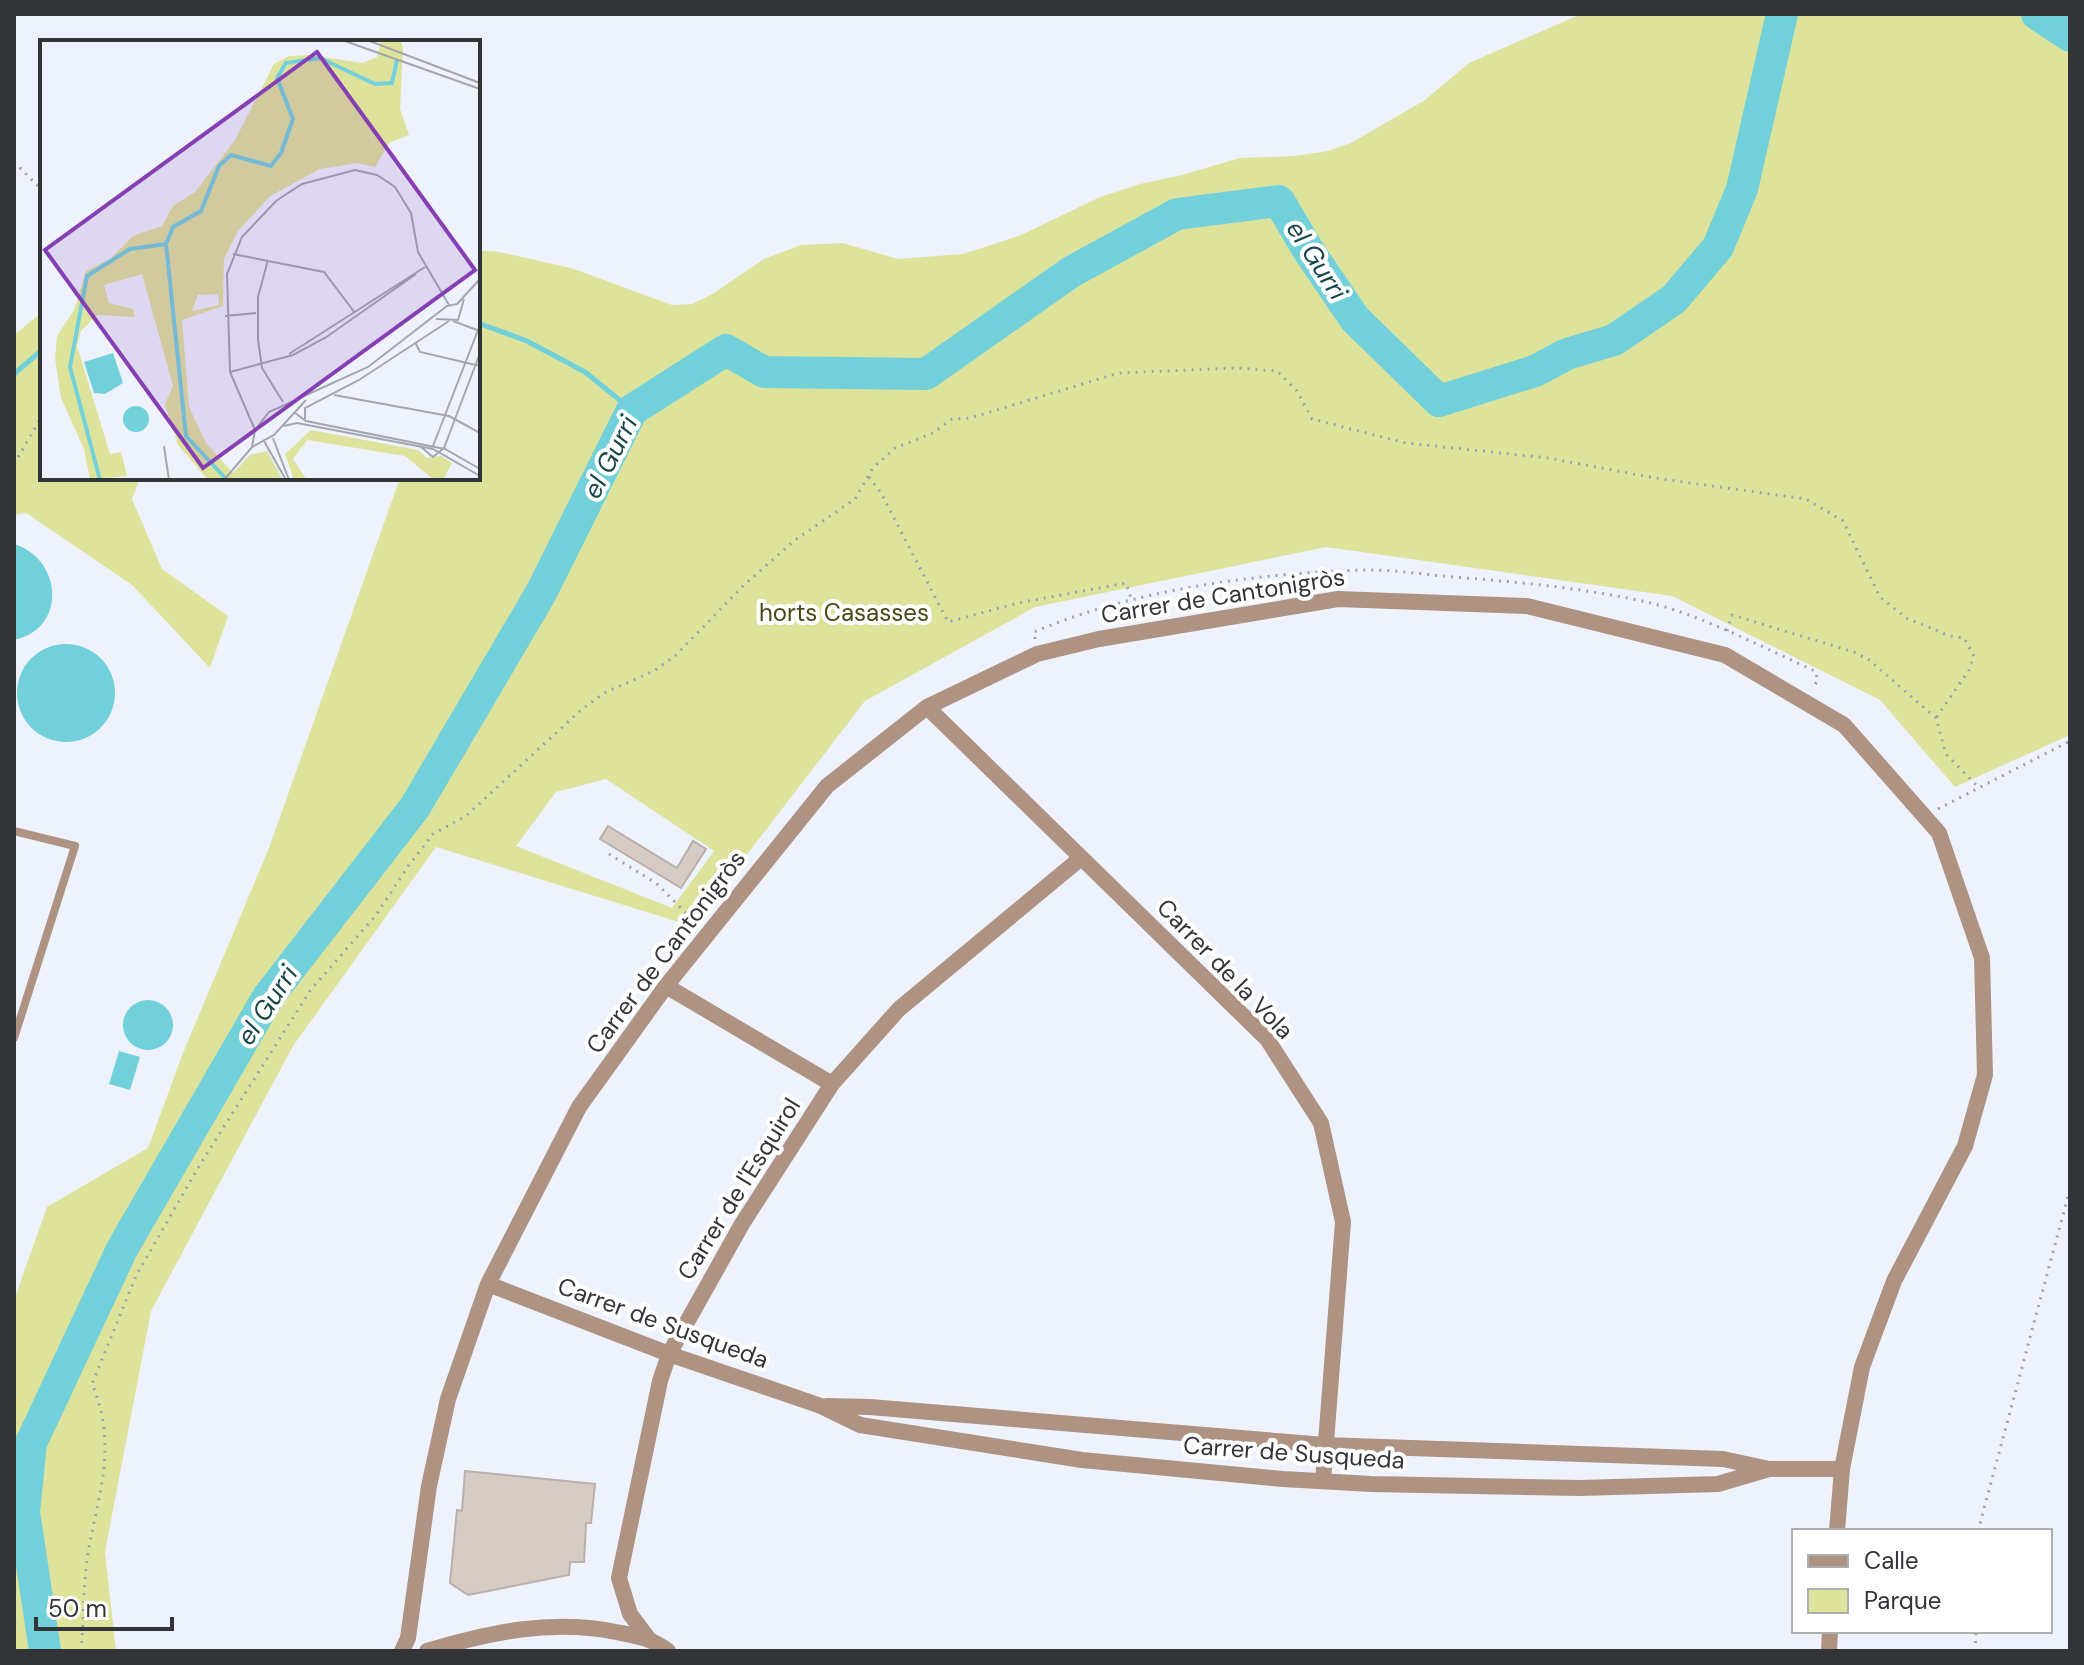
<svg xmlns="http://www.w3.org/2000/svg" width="2084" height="1665" viewBox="0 0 2084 1665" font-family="'DM Sans',sans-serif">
	<rect width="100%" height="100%" fill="#eef2fd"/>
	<path fill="#dee39c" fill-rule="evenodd" d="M1581,14h489v721l-115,52 -75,-87 -208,-104 -346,-49 -291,60 -170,94 -173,225 -256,-79 -143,199 -142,265 -46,241 11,99h-102v-351l33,-93 101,-59 35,-95 86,-205 131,-370h78v-227h16l77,17 101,37 20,-1 19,-9 53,-36 37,-14 42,-2 55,16 65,-5 56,-18 81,-39 40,-13 42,-9 58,-17 55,-2 33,-5 23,-8 74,-43 44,-37zM606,779l108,72 -42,57 -156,-62 40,-54z
		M42,312v166h98l-8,21 30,70 66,47 -18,52 -78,-83 -106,-72 -12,2v-180z"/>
	<path fill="#71d0da" d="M14,544c49,15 53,85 0,96z
		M17 693a49 49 0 1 1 98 0a49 49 0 1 1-98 0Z
		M123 1025a25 25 0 1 1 50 0a25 25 0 1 1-50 0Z
		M119,1051l21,6 -10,33 -21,-6z"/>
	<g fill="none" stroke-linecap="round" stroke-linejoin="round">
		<path stroke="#71d0da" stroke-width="5" d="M478,323l49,18 58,31 47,38
			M14,374l28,-24"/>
		<path stroke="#71d0da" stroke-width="32" d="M2037,14l33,22
			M45,1651l-21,-139 7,-69 91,-194 146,-252 147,-190 126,-214 91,-183 94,-60 38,22 162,2 145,-102 106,-58 102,-13 29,49 47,69 84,82 96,-30 32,-17 47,-14 60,-41 44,-52 24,-58 40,-175"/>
	</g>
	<path fill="#d6cbc5" stroke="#baafa9" stroke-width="2" d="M608,826l69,42 16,-27 13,8 -25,39 -81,-49z
		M465,1471l130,13 -4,39h-5l-2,39h-14l-1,13 -101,20 -18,-12 7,-73 5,1z"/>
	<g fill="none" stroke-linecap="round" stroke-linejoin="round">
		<path stroke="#9da0a8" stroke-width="3" stroke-dasharray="2 6" stroke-linecap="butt" d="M14,162l28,28
			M14,464l28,-48
			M869,477l12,16 67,129 70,-19 108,-20 5,15
			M1727,631l5,-16 122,37 15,8 67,58 10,36 33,34
			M1035,639l-1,-7c99,-42 218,-58 325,-62 36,-1 73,6 108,8 61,5 121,11 180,24 54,13 117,46 168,69l3,9 -4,6
			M1938,809l132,-68
			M609,854l47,29 40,40
			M1978,1531l92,-342
			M81,1651c3,-32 2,-66 7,-98 11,-63 30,-107 4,-169l44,-108 63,-110 111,-175 66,-76 33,-50 24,-31 33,-18 116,-107 24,-17 48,-21 22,-16 68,-70 51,-45 60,-41 18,-31 22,-20 38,-15 19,-14 18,-1 149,-45 118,-5 40,3 20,20 15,28 94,24 142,15 107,20 151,21 37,22 37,76 26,21 44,18 14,2 10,18 -5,14 -33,48
			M1975,1651l1,-20"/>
		<path stroke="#ae9282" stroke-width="8" d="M14,831l61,15 -61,192"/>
		<path stroke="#ae9282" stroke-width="16" d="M927,707l340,332 54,84 22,99 -20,259
			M666,986l166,98
			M488,1284l181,70 152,52 39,19 222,35 201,19 88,5 209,4 138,-4 51,-15
			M827,1406l43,1 455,38 398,14 46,10h73
			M648,1638l-18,-24 -11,-36 41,-197 9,-27 73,-130 90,-140 67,-75 182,-151
			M402,1651l6,-13 21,-152 19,-87 40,-115 91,-177 87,-121 161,-200 100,-79 110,-53 62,-15 239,-40 189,7 198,49 119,70 95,108 43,125 3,117 -20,71 -71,135 -32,86 -20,102 -5,62
			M1829,1651l1,-20"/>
		<path stroke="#ae9282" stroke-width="16" d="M427,1651c63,-19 124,-32 189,-19 20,4 36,6 52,19"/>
	</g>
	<g text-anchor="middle" stroke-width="8" stroke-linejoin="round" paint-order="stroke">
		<g font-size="24" fill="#323438" stroke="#fff">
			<text transform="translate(1223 596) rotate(-9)" y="8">Carrer de Cantonigròs</text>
			<text transform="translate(666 952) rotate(-53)" y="8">Carrer de Cantonigròs</text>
			<text transform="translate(1225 969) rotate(46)" y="8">Carrer de la Vola</text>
			<text transform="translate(739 1189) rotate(-58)" y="8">Carrer de l'Esquirol</text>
			<text transform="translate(663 1323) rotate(20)" y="8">Carrer de Susqueda</text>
			<text transform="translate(1294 1453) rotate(4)" y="8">Carrer de Susqueda</text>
		</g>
		<g font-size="24" fill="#474814" stroke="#fff">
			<text x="844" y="621">horts Casasses</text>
		</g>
		<g font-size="26" font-style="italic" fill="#19464a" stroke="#fff">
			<text transform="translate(1317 260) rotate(57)" y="9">el Gurri</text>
			<text transform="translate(610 457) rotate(-63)" y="9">el Gurri</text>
			<text transform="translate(267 1005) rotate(-57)" y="9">el Gurri</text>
		</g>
	</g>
	<g transform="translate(40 40)">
		<rect width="440" height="440" fill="#eef2fd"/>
		<path d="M341,0h19l3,7 -3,62 9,26 -20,8 -14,24 -18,-4 -37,6 -50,27 -32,35 -14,28 -1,47 -41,14 7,87 17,36 27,30 17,-18 17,-4 16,29h-75l-30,-35 -13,-41 8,-18 -31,-112 -38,11 5,18 24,6 2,8 -38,-2 -16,16 -4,15 33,108 11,-2 6,24 -37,4 -6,-31 -23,-51 -6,-40 2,-22 17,-26 12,-39 24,-12 23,-23 29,-10 11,-20 22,-14 40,-52 39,-76 15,-8 20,-1 54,8 14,-6zM178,254l1,11 -27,6 6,-16zM271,390l107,20 9,8 14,-2 11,7 -9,17h-9l-29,-24 -98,-16 -14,19 14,21h-13l-9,-26z" fill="#dee39c" fill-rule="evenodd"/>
		<path d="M73,313l10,30 -18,11 -11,-1 -10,-31zM83 379a13 13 0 1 1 26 0a13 13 0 1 1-26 0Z" fill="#71d0da"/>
		<path fill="none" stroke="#71d0da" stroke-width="4" d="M60,440l-30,-113 17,-91 43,-27 36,-5M187,440l-41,-44 -20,-192 7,-17 28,-16 18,-45 12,-11 40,11 10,-13 12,-34 -16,-41 9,-15 34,-5 55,26 17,-1 5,-23"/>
		<path fill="none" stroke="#a3a6ae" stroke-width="2" d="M302,0l138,49M327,0l113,43M193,214l91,18 31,41M228,220l-10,37v43l4,28 21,34M185,276l31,-3M396,279l22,1 6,-21M413,281l24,9M375,302l5,10 60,14M249,314l136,-87M190,332l63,-17 32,-17 91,-64M294,355l115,21 31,17M255,373l11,8 139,28 35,20M265,379v-11l54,-28 90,-59M244,386l13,-3 136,26 47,27M215,390l-25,-58 -3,-98 15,-37 34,-36 26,-17 53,-14 22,5 18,12 16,26 7,39 31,53M233,398l16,42M224,401l22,39M124,406l5,34M393,406l47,-121M212,407l3,-17 14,-18 99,-45 79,-61 10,-2 23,-25M381,407l12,10 11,-9 36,-95M184,440l28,-33 22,-12 32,-35"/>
		<path fill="#853fb2" fill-opacity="0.15" stroke="#853fb2" stroke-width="4" d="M277,12l158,218 -272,198 -158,-218z"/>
		<rect width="440" height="440" fill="none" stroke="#323438" stroke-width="4"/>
	</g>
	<rect width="2084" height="1665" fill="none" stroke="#323438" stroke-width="32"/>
	<rect x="1792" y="1529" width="260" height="104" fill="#ffffff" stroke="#adaeaf" stroke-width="2"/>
	<rect x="1808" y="1555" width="40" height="12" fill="#ae9282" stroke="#adaeaf" stroke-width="2"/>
	<text x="1864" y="1569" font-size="24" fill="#323438">Calle</text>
	<rect x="1808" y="1589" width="40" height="24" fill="#dee39c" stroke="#adaeaf" stroke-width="2"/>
	<text x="1864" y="1609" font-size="24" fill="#323438">Parque</text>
	<path d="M36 1617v12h136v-12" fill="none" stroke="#323438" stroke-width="4"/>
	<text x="48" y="1617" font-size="24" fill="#323438" stroke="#ffffff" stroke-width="6" paint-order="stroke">50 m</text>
</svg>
